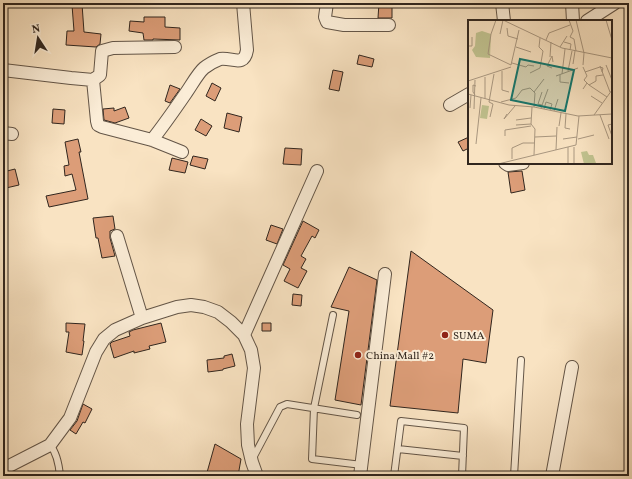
<svg xmlns="http://www.w3.org/2000/svg" width="632" height="479" viewBox="0 0 632 479" font-family="Vollkorn,serif">
	<rect width="100%" height="100%" fill="#f9e3c2"/>
	<filter id="stains"><feTurbulence type="fractalNoise" baseFrequency=".005" numOctaves="4"/><feColorMatrix values="0 0 0 0 .2 0 0 0 0 .09 0 0 0 0 .02 0 0 0 .5 -.17"/></filter>
	<radialGradient id="worn" r=".72"><stop offset=".6" stop-color="#630" stop-opacity="0"/><stop offset="1" stop-color="#630" stop-opacity=".3"/></radialGradient>
	<path fill="#dc9d78" stroke="#31261e" d="M379,3h13v15h-14z
		M82,4l2,28 17,2 -1,10 -4,3 -30,-2 1,-14h7l-2,-26z
		M144,17h21v10l15,1v12l-27,-1v1h-9l-1,-7 -14,-2 1,-10 14,1z
		M359,55l15,4 -2,8 -15,-3z
		M333,70l10,2 -4,19 -10,-2z
		M212,83l9,5 -6,13 -9,-5z
		M170,85l10,4 -10,14 -5,-2z
		M125,107l4,11 -14,5 -11,-3 -1,-11 11,-1v3z
		M53,109l12,1 -1,14 -12,-1z
		M227,113l15,4 -3,15 -15,-4z
		M201,119l11,7 -6,10 -11,-6z
		M469,137v11l-6,3 -5,-9z
		M78,139l3,13h-2l9,47 -39,8 -3,-11 30,-6 -4,-16 -7,2 -1,-10 5,-1 -4,-23z
		M285,148l17,1 -1,16 -18,-1z
		M193,156l15,3 -3,10 -15,-4z
		M172,158l16,4 -3,11 -16,-3z
		M15,169l4,16 -13,3 -3,-16z
		M522,171l3,19 -14,3 -3,-21z
		M113,216l2,13 -5,2v7l5,18 -13,2 -4,-20h-2l-3,-20z
		M303,221l16,9 -4,8 -3,-2 -11,20 5,3 -5,9 6,3 -9,17 -14,-7 6,-12 -7,-4z
		M271,225l12,4 -6,15 -11,-4z
		M411,251l82,59 -7,53 -23,-4 -5,54 -68,-7z
		M349,267l28,13 -16,125 -26,-5 14,-89 -18,-4z
		M293,294l9,1 -1,11 -9,-1z
		M66,323l19,1 -2,17h1l-2,14 -16,-3 3,-20h-3z
		M161,323l5,19 -17,4 1,3 -16,4v-2l-20,7 -4,-14 2,-2 18,-6 -1,-4 4,-2z
		M262,323h9v8h-9z
		M232,354l3,12 -12,3v1l-15,2 -1,-12 17,-2v-2z
		M83,404l9,5 -7,14 -2,-1 -7,12 -6,-4 7,-9z
		M215,444l26,15 -3,17h-32z"/>
	<g fill="none" stroke-linecap="round" stroke-linejoin="round">
		<defs>
			<path id="service" d="M333,315l-19,93 -2,51 50,6
				M50,445c7,8 9,20 10,31
				M398,449l65,7
				M253,458l27,-51 7,-3 70,11
				M394,476l7,-55 63,7 -2,48
				M514,476l7,-116"/>
			<path id="minor" d="M327,3l-2,14 2,5 17,3h45
				M502,3l2,18
				M572,3l1,18
				M587,21l28,-18
				M3,70l68,8 22,2 7,-5 2,-24 11,-3 62,-1
				M93,80l4,41 1,4 4,2 50,13 30,12
				M450,105l19,-11
				M3,133l9,1
				M152,140c12,-15 23,-31 34,-47 5,-7 12,-20 18,-25 5,-4 11,-7 16,-9 12,-2 24,9 27,-9l-4,-47
				M505,163l3,2 15,-2
				M117,236l25,82
				M244,335l73,-164
				M3,469l47,-24 20,-27 26,-66 8,-13 11,-9 27,-12 35,-11 14,-2 13,2 14,5 13,10 13,13 7,15 3,18 -7,56 1,21 4,17 5,14
				M360,476l25,-202
				M552,476l20,-109"/>
		</defs>
		<use href="#service" stroke="#635547" stroke-width="8"/>
		<use href="#minor" stroke="#635547" stroke-width="14"/>
		<use href="#service" stroke="#fbedd7" stroke-width="6"/>
		<use href="#minor" stroke="#fbedd7" stroke-width="12"/>
	</g>
	<g fill="#8f2418" stroke="#fbedd7" stroke-width="1.5">
		<circle cx="445" cy="335" r="4"/>
		<circle cx="358" cy="355" r="4"/>
	</g>
	<g text-anchor="middle" stroke-width="4" stroke-linejoin="round" paint-order="stroke">
		<g font-size="11" fill="#31261e" stroke="#fbedd7" text-anchor="start">
			<text x="453" y="339">SUMA</text>
			<text x="366" y="359">China Mall #2</text>
		</g>
	</g>
	<g transform="translate(468 20)">
		<rect width="144" height="144" fill="#f9e3c2"/>
		<path d="M14,11l9,3 -1,24 -14,-1 -4,-7 3,-4 1,-13zM14,85l7,1 -2,13 -7,-1zM119,131l2,4h4l3,8 -12,1 -3,-12z" fill="#c1c390"/>
		<path fill="none" stroke="#a99780" stroke-width="1" d="M28,0l-5,14 -3,20 23,11M35,0l59,28 50,10M101,0l4,11 -3,6 4,2 2,12M108,0l8,33 -1,12M138,0l6,20M39,8l1,8 10,3M32,14l3,-14M78,20l3,-7 21,-8M96,22l7,2 -1,6M0,26h4v-9M48,27l15,5M92,27l7,-11M82,37l1,-15M44,43l14,4 2,-2 6,1M105,44l2,-13M43,45l8,-35M138,45l6,15M132,46l10,26M115,47l4,9 -3,4 3,3M84,48l-5,-2 5,-10 1,6M34,51v19l7,2M100,51l4,-20M117,52l15,-5 3,1 -1,4M62,53l10,-5 3,-17 -4,-4 1,-9M94,54l3,-25M92,55v7l9,1M88,56l22,-8M0,61l43,-14M121,65l18,12M115,69l4,-6 2,2 7,-4v-5l7,-1M66,72l10,-13M0,74l41,11 25,2 44,9 34,-2M7,75l-2,-3v-7l3,1M123,76l11,7M17,79v-22M33,82l15,-4 6,-8 8,-2 5,5 -1,14M74,85l-4,-1 4,-12M64,87l-1,17 4,5 -1,26M2,88l1,-13M73,88l7,-19M6,89l1,-29M76,89l2,-7 6,2 -2,6M86,91l4,-12M39,94l-3,5 11,-13M98,94l-1,14 5,1M126,95l18,-25M132,95l9,24M22,97l3,-13 -4,-2 5,-28M48,100l15,-2M144,104l-4,1 4,11M48,105l15,-1M91,106l2,-13M37,116v-6l26,-4M67,117l21,-1M95,119l14,-2M110,119l16,-4M8,124l5,-46M88,130l1,-23M44,139v-11l11,-5h12M30,144l78,-19 3,-29M100,144v-17M106,144v-17"/>
		<path fill="#0f766e" fill-opacity="0.15" stroke="#0f766e" stroke-width="2" d="M52,39l54,11 -9,41 -54,-11z"/>
		<rect width="144" height="144" fill="none" stroke="#31261e" stroke-width="2"/>
	</g>
	<rect width="632" height="479" fill="none" stroke="#f9e3c2" stroke-width="16"/>
	<rect x="4" y="4" width="624" height="471" fill="none" stroke="#31261e" stroke-width="2"/>
	<rect x="8" y="8" width="616" height="463" fill="none" stroke="#31261e"/>
	<g transform="translate(38 38) rotate(348)" stroke="#fbedd7" stroke-width="3" paint-order="stroke">
	<path d="M0-3L7 15L0 10L-7 15Z" fill="#31261e"/>
	<text y="-6" font-size="11" font-weight="bold" text-anchor="middle" fill="#31261e">N</text>
	</g>
	<rect width="100%" height="100%" filter="url(#stains)"/>
	<rect width="100%" height="100%" fill="url(#worn)"/>
</svg>
